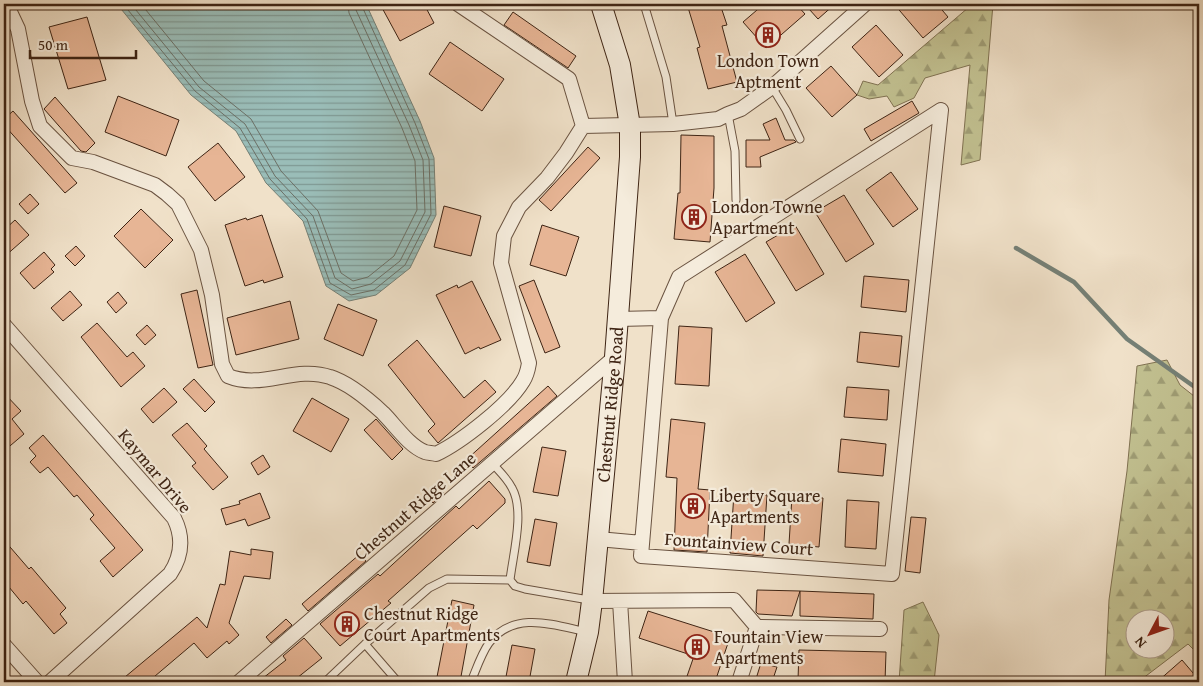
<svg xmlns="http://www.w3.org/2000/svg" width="1203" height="686" viewBox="0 0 1203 686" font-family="'Gentium Book Plus',serif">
	<defs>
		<pattern id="forest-firs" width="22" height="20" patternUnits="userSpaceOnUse" patternTransform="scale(1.25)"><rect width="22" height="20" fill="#c2c191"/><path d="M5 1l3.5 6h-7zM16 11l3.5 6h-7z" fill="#9f9d75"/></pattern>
		<pattern id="water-rules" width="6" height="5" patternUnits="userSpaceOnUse" patternTransform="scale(1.25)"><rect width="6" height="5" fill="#9abdb8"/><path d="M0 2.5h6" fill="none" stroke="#7f9994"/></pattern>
	</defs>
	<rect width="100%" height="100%" fill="#f0e1c9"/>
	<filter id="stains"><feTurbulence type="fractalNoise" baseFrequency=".004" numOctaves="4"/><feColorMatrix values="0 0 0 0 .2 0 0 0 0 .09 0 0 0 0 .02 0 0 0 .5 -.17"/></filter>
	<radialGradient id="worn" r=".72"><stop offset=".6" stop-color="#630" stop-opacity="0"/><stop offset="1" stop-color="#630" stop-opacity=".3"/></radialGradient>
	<path fill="url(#forest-firs)" stroke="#807252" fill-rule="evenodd" d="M970,4h23l-13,156 -19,5 9,-100 -45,13 -11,20 -20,9 -7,-11 -18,3 -12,-4 6,-14 15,4 91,-78z
		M1167,360l13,25 19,15v255l-11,-11 -50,38h-33l4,-82 18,-129 10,-105zM1136,618h30v30h-30z
		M923,602l16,33 -5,47h-35l5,-72z"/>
	<path fill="url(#water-rules)" stroke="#758076" d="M117,4h249l54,117 14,37 2,57 -26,53 -34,27 -27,6 -23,-15 -23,-65 -37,-38 -30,-52 -45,-36z"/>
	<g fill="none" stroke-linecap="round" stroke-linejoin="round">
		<path stroke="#6c7066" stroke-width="1" d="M123,4l72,87 45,37 30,51 37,40 23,64 21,12 23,-5 31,-25 26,-51 -2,-55 -14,-36 -54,-119
			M131,4l68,83 46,37 30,52 38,40 22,62 17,11 19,-5 29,-23 25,-49 -2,-52 -14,-35 -53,-115 -1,-6
			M141,4l63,77 47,38 30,52 37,40 23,62 12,8 15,-4 26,-21 23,-46 -2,-49 -13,-33 -53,-115 -1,-9"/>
		<path stroke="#758076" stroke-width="4.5" d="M1016,248l58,34 53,57 72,51"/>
	</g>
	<path fill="#e7b595" stroke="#3e2414" d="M380,4h44l10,19 -34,18z
		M687,4h33l7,21 -5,1 15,56 -29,7 -11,-41 3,-1z
		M764,4h32l9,10 -39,34 -23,-26z
		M815,4h20l-17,15 -9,-10z
		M894,4h43l11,13 -25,21z
		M513,12l63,44 -8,12 -64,-43z
		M87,17l19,63 -38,9 -19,-62z
		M876,25l27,30 -24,22 -27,-30z
		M450,42l54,37 -22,32 -53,-37z
		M831,66l26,29 -25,22 -26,-29z
		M118,96l61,24 -13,36 -61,-24z
		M55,97l40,46 -9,9 -5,-1 -37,-42z
		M912,101l7,12 -48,28 -7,-12z
		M13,111l64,72 -12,10 -61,-68v-6z
		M776,118l9,22h9l2,2 -36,15 1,10h-15v-27h24l-7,-16z
		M681,135l33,1v52l-4,54 -36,-3 4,-46h2z
		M218,143l27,34 -30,24 -27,-34z
		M588,147l12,11 -49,53 -12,-11z
		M891,172l27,37 -25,18 -27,-37z
		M30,194l9,10 -11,10 -9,-10z
		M844,195l30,49 -28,18 -31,-50z
		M444,206l37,10 -10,40 -37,-9z
		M141,209l32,31 -28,28 -31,-32z
		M262,215l21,62 -19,6 -1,-3 -18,6 -20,-61 21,-7 1,2z
		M15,220l14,15 -25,22v-27z
		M542,225l37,12 -13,39 -36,-11z
		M795,225l29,49 -28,17 -30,-49z
		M76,246l9,10 -10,10 -10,-10z
		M44,252l11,13 -4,4 3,3 -20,17 -14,-16z
		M745,254l30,49 -29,19 -31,-50z
		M864,276l45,4 -3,32 -45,-5z
		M534,280l26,67 -15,6 -26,-67z
		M472,281l29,59 -21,9 -1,-2 -14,7 -29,-59 21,-10 1,3z
		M197,290l16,75 -15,3 -17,-74z
		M70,291l12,14 -19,16 -12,-13z
		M118,292l9,11 -11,10 -9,-11z
		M290,301l9,38 -63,16 -9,-37z
		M338,304l39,16 -14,36 -39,-17z
		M97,323l30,34 6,-5 12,14 -24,21 -40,-50z
		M147,325l9,10 -11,10 -9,-10z
		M679,326l33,2 -3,58 -34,-2z
		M860,332l42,4 -3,31 -42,-5z
		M417,340l47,58 21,-18 11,12 -58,51 -10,-12 7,-7 -47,-59z
		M194,379l21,23 -10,10 -22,-23z
		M548,386l9,10 -84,72 -7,-8z
		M847,387l42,3 -2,30 -43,-3z
		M164,388l13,14 -24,21 -12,-14z
		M4,393l17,18 -9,8 12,15 -20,17z
		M312,398l37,21 -18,33 -38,-21z
		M376,419l27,30 -11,11 -28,-30z
		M671,419l34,4 -7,66 12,1 -3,62 -33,-2 3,-72 -11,-1z
		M187,423l20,23 -3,3 24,28 -15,13 -21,-24 4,-3 -24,-28z
		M43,435l100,115 -30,27 -13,-16 15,-13 -25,-29 4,-4 -17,-20 -3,2 -26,-30 -8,6 -10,-11 6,-6 -7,-8z
		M841,439l45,5 -3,32 -45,-4z
		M542,447l24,4 -8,45 -25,-4z
		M263,455l7,12 -12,8 -7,-12z
		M489,481l16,18v4l-28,26 -4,-4 -85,76 3,2 -51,43 -20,-22 58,-50 2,2 76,-70 3,3z
		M436,485l8,8 -11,10 -7,-8z
		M260,493l10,25 -22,8 -3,-7 -19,6 -5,-16 19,-5 -1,-3z
		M734,493l33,2 -4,61 -33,-3z
		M792,496l31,2 -4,49 -30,-3z
		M847,500l32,2 -3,47 -31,-2z
		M911,517l15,1 -6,55 -15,-2z
		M535,519l22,4 -7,43 -23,-4z
		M4,540l25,29 2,-2 35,41 -6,6 7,9 -13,11 -28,-33 -3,3 -19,-23z
		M251,549l22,3 -3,27 -26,-3 -15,47 10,12 -10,9 -2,-3 -20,17 -13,-15 -46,39h-29l78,-65 10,11 13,-44 5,1 5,-34 21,4z
		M360,554l6,7 -58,50 -6,-7z
		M757,590l43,1 -8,25 -34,-2 -2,-2z
		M800,591l74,3 -1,25 -73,-3z
		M452,600l22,5 -14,77h-24z
		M648,611l82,26 -15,45h-30l9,-26 -55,-18z
		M286,619l6,6 -21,18 -5,-6z
		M304,638l18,20 -30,24h-34l28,-22 -3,-4z
		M512,645l23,4 -6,33h-24z
		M799,650l87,2 -1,30 -87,-2z
		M1182,660l17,20v2h-42z
		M761,663l16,4 -5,15h-17z"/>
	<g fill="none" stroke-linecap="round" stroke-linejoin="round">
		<defs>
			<path id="lane" d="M644,4l22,73 7,47
				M772,87l14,23 14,29
				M728,114l7,37 1,49
				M492,463c7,8 15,15 20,25 13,23 1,66 -2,92l5,6 10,3 64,11
				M325,682l40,-38
				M398,682l-33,-38 64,-56 18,-9 63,1
				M471,682c5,-12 10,-28 18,-39 25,-33 65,-18 98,-11"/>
			<path id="street" d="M458,4l111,75 14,47 90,-2 45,-5 10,-5 13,-5 31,-22 93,-83
				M4,5l6,7 8,17 14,72 8,25 32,32 21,4 62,23 12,9 11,10 23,46 11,45 10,69 6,12c34,14 67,-11 102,1 19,6 38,22 53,36 12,12 26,33 42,39 3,1 8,1 11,2 25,-12 73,-49 87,-73 4,-6 5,-12 6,-18l-28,-100 3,-27 15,-29 28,-29 19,-25 17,-27
				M941,110l-49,464 -251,-18 20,-238 18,-41z
				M618,319l43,-1
				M4,325l170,193c10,20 8,38 -4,56l-120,108
				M598,539l44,4
				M592,601l142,-1 23,27 123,2
				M620,601l5,81
				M4,645l33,37
				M239,682l376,-325
				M739,682l18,-55"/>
			<g id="secondary">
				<path id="s1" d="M576,682l12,-50 4,-31 23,-244 15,-200v-31l-10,-61 -19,-61"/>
			</g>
		</defs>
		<use href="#lane" stroke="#6a5341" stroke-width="9"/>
		<use href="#street" stroke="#6a5341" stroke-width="16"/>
		<use href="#secondary" stroke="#3e2414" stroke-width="22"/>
		<use href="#lane" stroke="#f5ecdc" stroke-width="7"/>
		<use href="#street" stroke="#f5ecdc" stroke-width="14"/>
		<use href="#secondary" stroke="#f5ecdc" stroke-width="20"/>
	</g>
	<defs>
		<symbol id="building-ring" viewBox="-11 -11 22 22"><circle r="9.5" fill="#f5ecdc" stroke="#8f2418" stroke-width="1.5"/><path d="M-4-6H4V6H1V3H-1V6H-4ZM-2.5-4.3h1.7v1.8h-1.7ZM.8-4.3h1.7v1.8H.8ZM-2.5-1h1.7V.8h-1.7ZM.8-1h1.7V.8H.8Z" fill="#8f2418"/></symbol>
	</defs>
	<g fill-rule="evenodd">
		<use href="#building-ring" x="754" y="21" width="28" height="28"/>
		<use href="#building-ring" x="680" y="203" width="28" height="28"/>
		<use href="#building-ring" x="679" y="492" width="28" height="28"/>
		<use href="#building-ring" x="333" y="610" width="28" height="28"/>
		<use href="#building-ring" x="683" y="633" width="28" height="28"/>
	</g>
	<g text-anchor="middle" stroke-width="4.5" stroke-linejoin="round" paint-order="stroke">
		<g font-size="18" fill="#3e2414" stroke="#f5ecdc" text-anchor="start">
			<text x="768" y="67" text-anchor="middle">London Town<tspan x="768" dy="21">Aptment</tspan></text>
			<text x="712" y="213">London Towne<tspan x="712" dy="21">Apartment</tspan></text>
			<text x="710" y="502">Liberty Square<tspan x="710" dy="21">Apartments</tspan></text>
			<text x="364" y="620">Chestnut Ridge<tspan x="364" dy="21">Court Apartments</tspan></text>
			<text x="714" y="643">Fountain View<tspan x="714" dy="21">Apartments</tspan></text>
		</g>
		<g font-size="18" fill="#3e2414" stroke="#f5ecdc">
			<text dy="6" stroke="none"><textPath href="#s1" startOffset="280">Chestnut Ridge Road</textPath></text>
			<text transform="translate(155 471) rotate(50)" y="6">Kaymar Drive</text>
			<text transform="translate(415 506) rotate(-41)" y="6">Chestnut Ridge Lane</text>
			<text transform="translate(739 544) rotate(4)" y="6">Fountainview Court</text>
		</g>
	</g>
	<rect width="1203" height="686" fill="none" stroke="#f0e1c9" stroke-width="20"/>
	<rect x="5" y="5" width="1193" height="676" fill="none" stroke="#3e2414" stroke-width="2.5"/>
	<rect x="10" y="10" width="1183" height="666" fill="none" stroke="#3e2414"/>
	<g transform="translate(1150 634) rotate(229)"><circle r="24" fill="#f5ecdc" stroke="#ac9c8c"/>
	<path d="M0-4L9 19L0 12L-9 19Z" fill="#8f2418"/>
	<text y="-8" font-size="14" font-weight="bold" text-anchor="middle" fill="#3e2414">N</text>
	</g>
	<path d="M30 50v8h106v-8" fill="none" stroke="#3e2414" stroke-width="2.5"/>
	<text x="38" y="50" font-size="15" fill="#3e2414" stroke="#f5ecdc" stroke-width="4" paint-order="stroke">50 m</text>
	<rect width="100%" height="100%" filter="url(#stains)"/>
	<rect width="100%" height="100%" fill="url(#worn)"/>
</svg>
